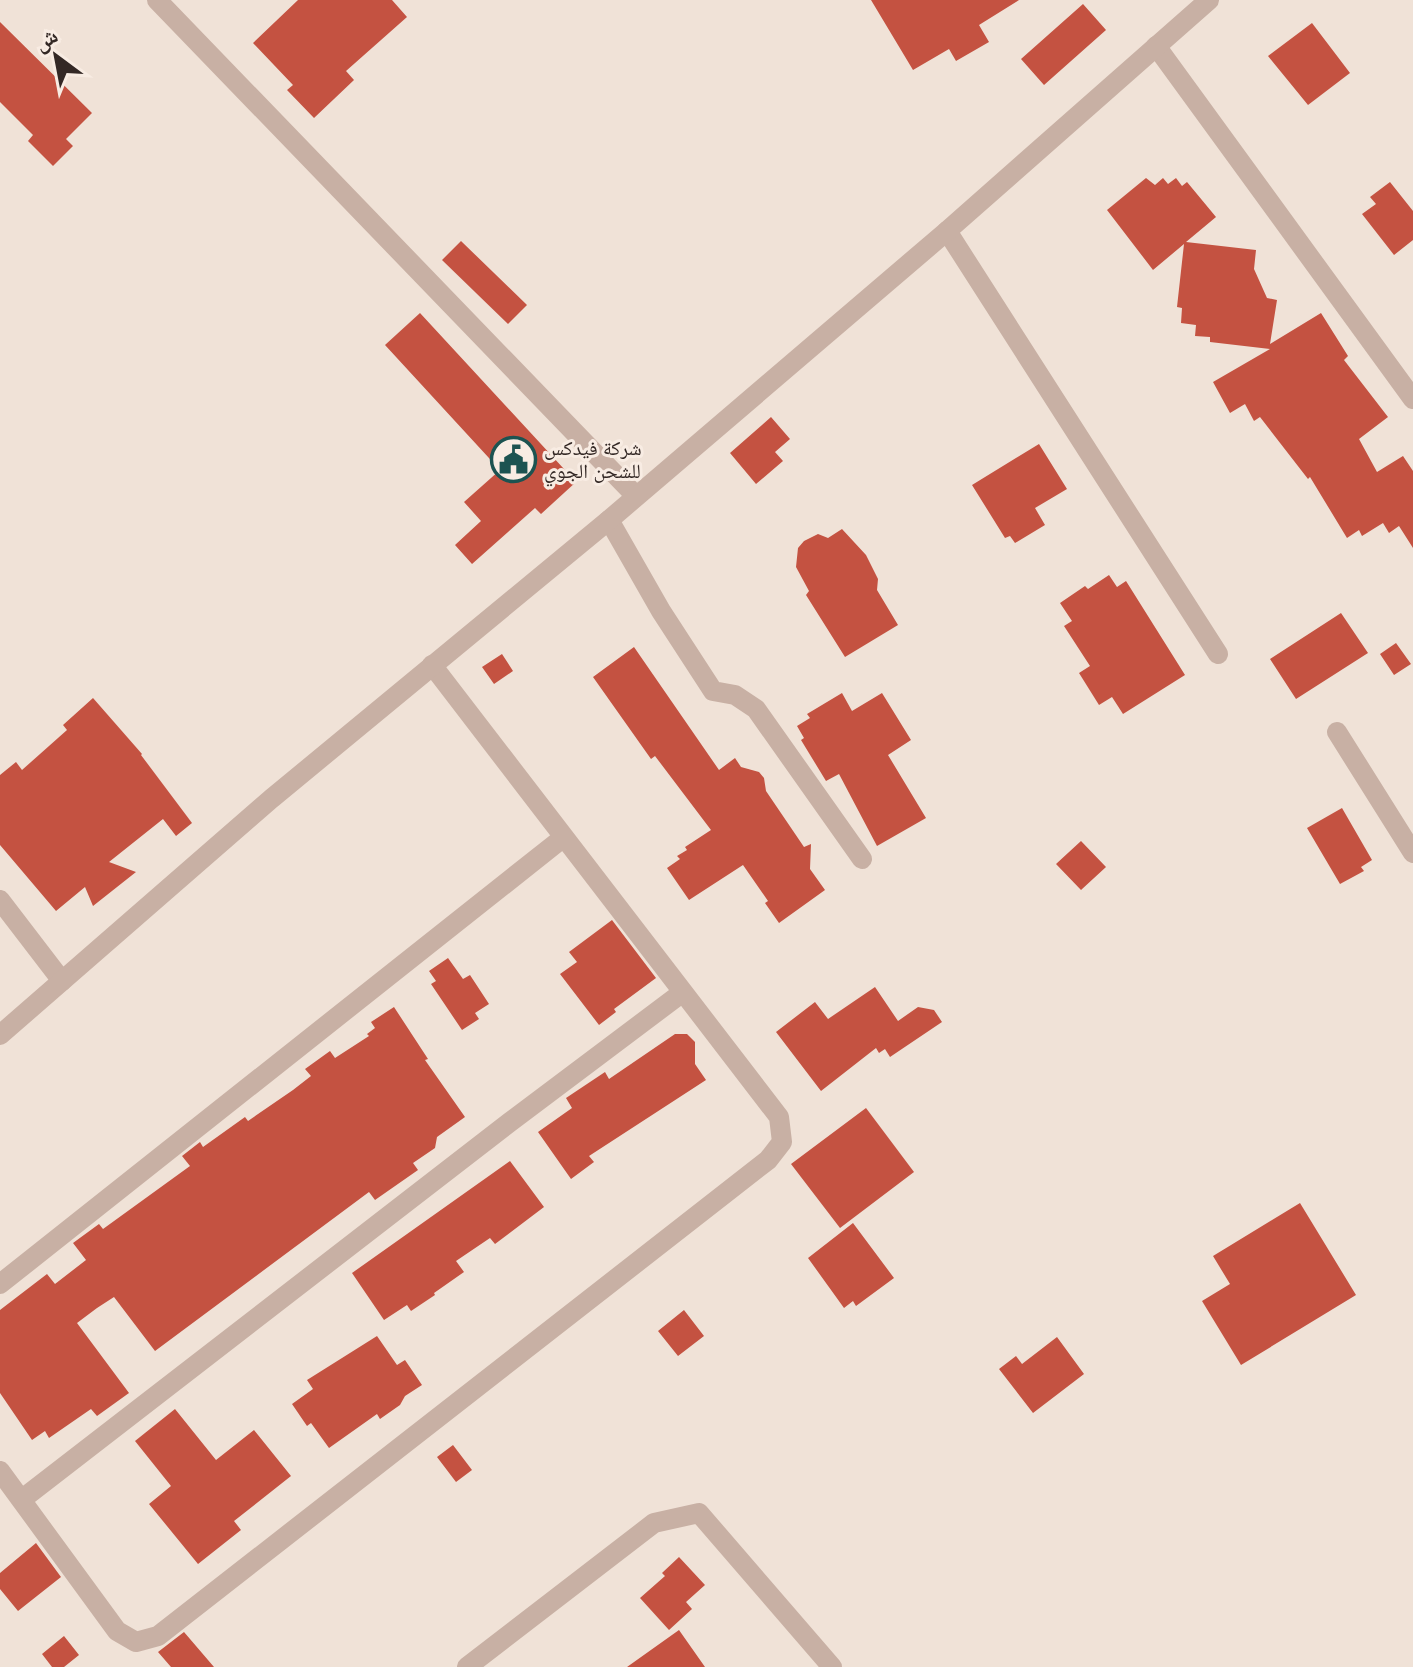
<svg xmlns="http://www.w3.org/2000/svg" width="1413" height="1667" viewBox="0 0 1413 1667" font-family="Poppins,'Noto Naskh Arabic',sans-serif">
	<rect width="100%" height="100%" fill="#f0e2d7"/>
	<path fill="#c45241" d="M298,0h94l15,17 -61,54 8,9 -40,38 -27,-28 6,-5 -40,-42z
		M871,0h148l-40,25 10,17 -33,19 -7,-12 -36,21z
		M1083,4l23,26 -62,55 -23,-26z
		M0,22l92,91 -26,26 7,7 -20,20 -25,-25 5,-6 -33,-33z
		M1312,23l38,50 -42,32 -40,-49z
		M1146,178l9,7 8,-7 5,6 8,-6 6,8 5,-4 29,35 -30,25 70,8 -2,19 13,29 10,2 -7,44 51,-31 27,43 -4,4 44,57 -29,22 18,33 26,-16 10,15v77l-14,-22 -10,7 -6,-10 -21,13 -3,-6 -12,8 -37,-61 -2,2 -48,-62 -6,4 -9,-17 -15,9 -17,-31 57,-33 -60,-7v-5l-15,-1 1,-11 -15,-2 1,-15 -5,-1 7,-63 -31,26 -46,-60z
		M1390,182l23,29v29l-19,15 -32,-41 14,-10 -6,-7z
		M461,241l66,64 -19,19 -66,-64z
		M420,313l156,169 -35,32 -6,-6 -63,56 -17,-19 26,-24 -17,-19 36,-32 -115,-125z
		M771,417l19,22 -15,13 8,9 -27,23 -26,-31z
		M1039,444l28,45 -32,19 10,17 -30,18 -5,-7 -5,2 -33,-53z
		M842,529l24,26 12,24 -1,11 21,35 -53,32 -39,-62 3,-4 -13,-24 2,-19 6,-7 14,-7 10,4z
		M1109,575l8,12 9,-6 59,94 -62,39 -11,-17 -13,8 -20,-32 11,-7 -26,-40 8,-5 -12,-18 25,-17 3,3z
		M1341,613l27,40 -72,46 -26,-40z
		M1396,643l15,21 -17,11 -14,-21z
		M634,647l85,123 16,-12 6,9 18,5 5,6 2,13 38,56 7,-3 -1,25 15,21 -46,33 -14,-20 3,-2 -25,-36 -54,35 -22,-32 13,-9 -3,-3 10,-6 -2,-3 26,-17 -56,-74 -4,3 -58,-82z
		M502,654l11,17 -19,13 -12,-17z
		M842,693l10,18 30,-18 29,47 -23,15 38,63 -49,28 -38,-72 -13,7 -25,-41 3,-2 -7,-12 13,-8 -3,-4z
		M93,698l49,56 -1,1 51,68 -16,13 -13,-17 -54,43 27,10 -43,34 -8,-19 -29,24 -56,-66v-70l16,-13 6,8 45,-40 -4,-5z
		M1342,808l30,52 -11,7 3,4 -24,13 -33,-56z
		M1081,841l25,26 -25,23 -25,-26z
		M612,920l44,58 -42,31 2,3 -17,13 -39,-51 17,-12 -8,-10z
		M448,958l15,21 7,-4 19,29 -14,9 4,6 -17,11 -31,-46 5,-3 -7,-10z
		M875,987l23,34 20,-14 16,3 8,12 -52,35 -5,-8 -6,4 -3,-5 -55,43 -45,-59 39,-30 13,17z
		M394,1007l34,52 -3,1 40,57 -28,20 -2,11 -22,15 5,7 -43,30 -6,-8 -214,159 -41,-54 -17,11 -20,15 52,70 -32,23 -6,-7 -42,29 -4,-7 -13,9 -32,-47v-83l47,-36 8,10 31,-24 -13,-17 26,-19 4,5 87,-63 -8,-10 18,-14 3,5 42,-30 3,4 45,-31 18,-14 -6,-7 25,-18 5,7 34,-22 -2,-2 8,-6 -4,-6z
		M675,1034h12l8,8v22l11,16 -117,76 5,6 -23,17 -33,-47 34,-24 -6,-10 39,-26 4,7z
		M866,1108l48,64 -74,56 -49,-64z
		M510,1161l34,46 -49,37 -5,-6 -34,23 8,11 -30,21 1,2 -24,16 -4,-6 -23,15 -32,-47z
		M1300,1203l56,92 -115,70 -39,-64 28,-17 -17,-28z
		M853,1223l41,55 -38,28 -3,-5 -9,7 -36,-50z
		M684,1310l20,26 -26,20 -20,-25z
		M377,1336l20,29 8,-5 17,25 -17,11 -5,9 -20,14 -3,-5 -48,34 -18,-25 -4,3 -15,-22 21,-15 -6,-9z
		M1057,1337l27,37 -51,39 -34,-44 17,-13 6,8z
		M175,1409l41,51 38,-30 37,46 -57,45 7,9 -43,34 -49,-60 22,-18 -36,-45z
		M453,1445l19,25 -16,12 -19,-25z
		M36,1543l25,34 -43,34 -18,-22v-16z
		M679,1557l26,28 -19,17 6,7 -23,21 -29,-32 25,-22 -3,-3z
		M679,1630l26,37h-78z
		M184,1632l30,35h-43l-13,-15z
		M64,1636l15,19 -15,12h-12l-10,-13z"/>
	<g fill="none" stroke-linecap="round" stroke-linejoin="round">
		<path stroke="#c8b0a4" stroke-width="20" d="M157,0l478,495
			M1156,46l257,353
			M947,231l271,423
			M609,520l52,91 52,80 22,4 21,14 106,150
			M1337,732l76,121
			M0,900l62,81
			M0,1284l564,-447
			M0,1471l117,160 19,11 22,-6 610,-476 14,-18 -3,-25 -347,-452
			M21,1500l489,-378 173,-130
			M467,1667l187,-144 45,-10 133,154"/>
		<path stroke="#c8b0a4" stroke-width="20" d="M0,1035l271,-236 338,-279 338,-289 262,-231"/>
	</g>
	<defs>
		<symbol id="civic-ring" viewBox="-11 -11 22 22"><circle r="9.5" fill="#f8ece3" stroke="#1c5351" stroke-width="1.5"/><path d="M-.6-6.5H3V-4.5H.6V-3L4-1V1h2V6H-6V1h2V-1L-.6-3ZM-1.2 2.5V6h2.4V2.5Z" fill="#1c5351"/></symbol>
	</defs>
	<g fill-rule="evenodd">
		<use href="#civic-ring" x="488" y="434" width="51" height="51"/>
	</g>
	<g text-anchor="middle" stroke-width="6" stroke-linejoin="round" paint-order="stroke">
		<g font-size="20" fill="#332825" stroke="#f8ece3" text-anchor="start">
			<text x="544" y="455">شركة فيدكس<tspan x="544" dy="23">للشحن الجوي</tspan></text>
		</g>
	</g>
	<g transform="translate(56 56) rotate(328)" stroke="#f8ece3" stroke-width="6" paint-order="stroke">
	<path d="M0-6L14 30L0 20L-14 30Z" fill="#332825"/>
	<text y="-12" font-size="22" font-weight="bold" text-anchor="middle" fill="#332825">ش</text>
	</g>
</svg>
